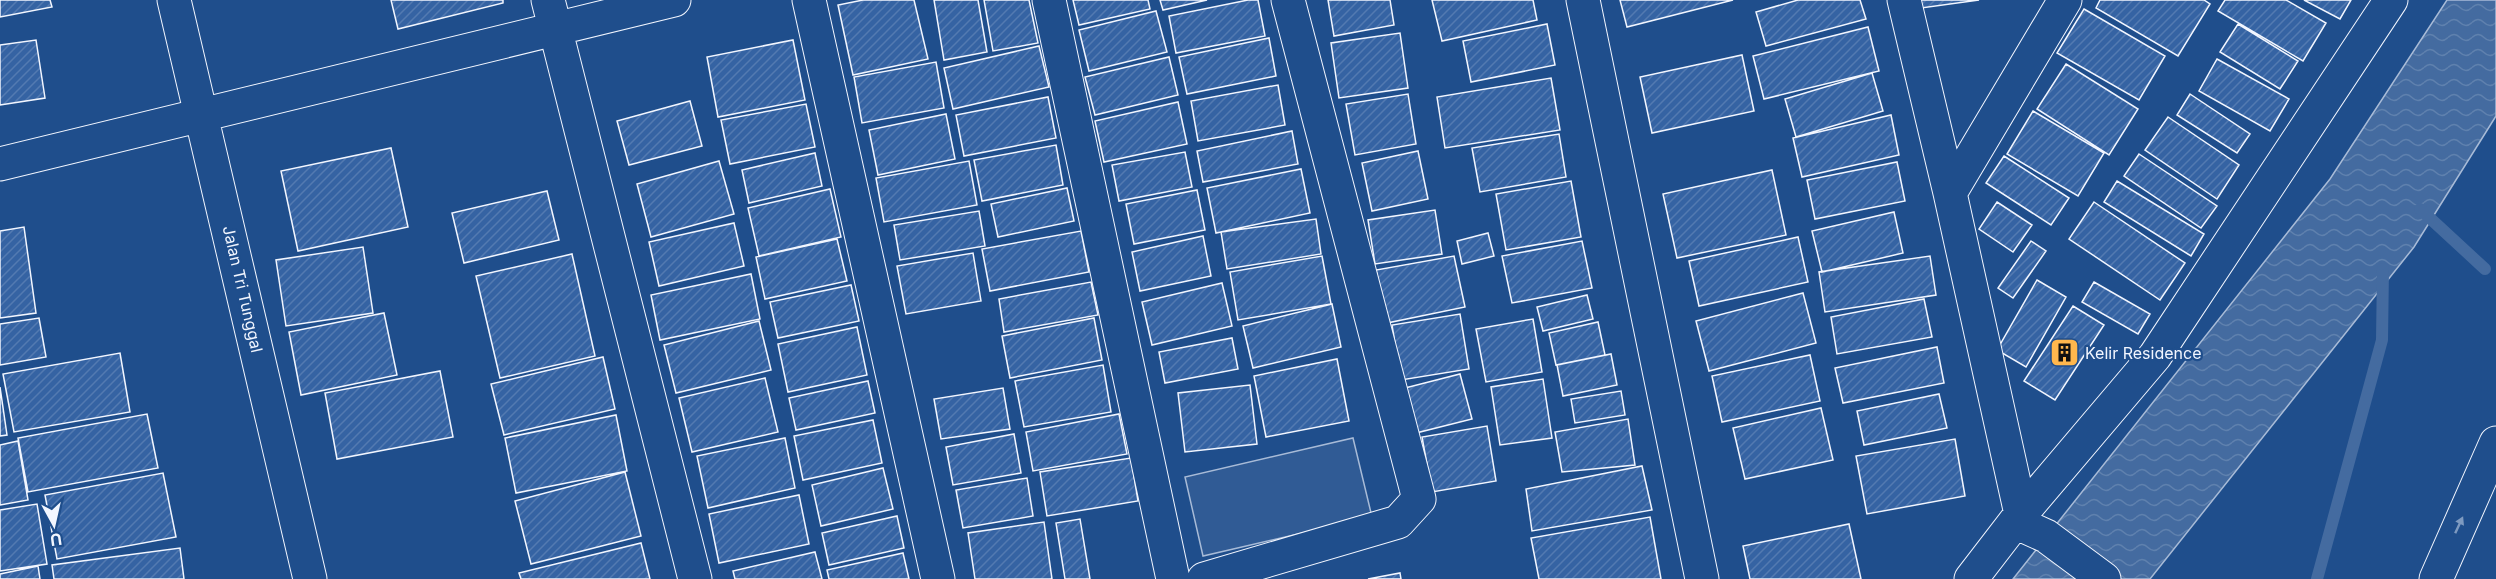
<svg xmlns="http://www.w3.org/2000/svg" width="2496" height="579" viewBox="0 0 2496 579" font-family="Inter,sans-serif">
	<defs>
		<pattern id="water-waves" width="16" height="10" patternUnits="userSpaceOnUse" patternTransform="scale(1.5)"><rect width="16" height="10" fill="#446ba0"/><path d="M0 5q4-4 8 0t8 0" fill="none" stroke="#5f81ae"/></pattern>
		<pattern id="building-hatch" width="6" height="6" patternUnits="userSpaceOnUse" patternTransform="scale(1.5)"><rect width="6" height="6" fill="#3563a3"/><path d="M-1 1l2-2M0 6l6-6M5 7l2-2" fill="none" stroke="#537ab1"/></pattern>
	</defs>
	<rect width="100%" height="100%" fill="#1f4e8c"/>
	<path fill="#305b95" stroke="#a8bbd7" stroke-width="1.5" d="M1353,438l19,79 -169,39 -18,-79z"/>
	<path fill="url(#water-waves)" stroke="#a8bbd7" stroke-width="1.5" d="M2447,0h49v116l-82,131 -264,332h-137l317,-400z"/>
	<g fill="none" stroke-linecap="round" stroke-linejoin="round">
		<path stroke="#446ba0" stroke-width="12" d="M2420,209l65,60
			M2317,579l65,-239 1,-71"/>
	</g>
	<path fill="url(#building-hatch)" stroke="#f2f6ff" stroke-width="1.5" d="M0,0h50l2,7 -52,10z
		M391,0h112v3l-105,26z
		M863,0h51l14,59 -75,16 -15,-70z
		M934,0h44l9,52 -43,8z
		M984,0h45l9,43 -45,8z
		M1073,0h75l2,9 -71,16z
		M1160,0h47l-44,10z
		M1248,0h10l7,36 -89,17 -7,-37z
		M1328,0h62l4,25 -60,11z
		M1432,0h101l4,20 -95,21z
		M1620,0h113l-106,27z
		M1798,0h62l6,19 -100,27 -10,-34z
		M1912,0h67l-65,9z
		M2100,0h104l6,4 -32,52 -82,-48z
		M2225,0h61l40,23 -23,38 -85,-50z
		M2304,0h47l-11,19z
		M2084,9l81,47 -26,44 -82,-47z
		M1156,11l11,41 -78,19 -10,-41z
		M1547,24l8,41 -84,17 -8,-41z
		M2238,24l60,37 -18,28 -60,-37z
		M1868,27l11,44 -115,28 -11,-43z
		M1400,33l8,55 -69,10 -8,-55z
		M1269,38l7,38 -89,18 -8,-37z
		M36,40l9,58 -45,7v-60z
		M793,40l12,60 -87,17 -11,-60z
		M1039,46l10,41 -96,22 -9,-41z
		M1742,55l12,56 -102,22 -12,-56z
		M1169,57l9,38 -83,20 -10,-38z
		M2217,59l72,40 -19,32 -71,-40z
		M936,62l8,46 -82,15 -8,-46z
		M2066,64l72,45 -29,46 -72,-46z
		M1872,73l11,38 -87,26 -11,-38z
		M1551,78l9,52 -115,18 -8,-51z
		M1278,85l7,40 -87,16 -7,-40z
		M1408,94l8,50 -61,11 -9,-51z
		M2190,94l60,40 -13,19 -60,-38z
		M1048,97l8,41 -92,18 -8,-41z
		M690,101l12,45 -73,19 -12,-44z
		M1178,102l9,42 -83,18 -9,-41z
		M806,104l9,43 -85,17 -9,-44z
		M2033,111l71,42 -26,43 -71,-42z
		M946,114l9,45 -77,16 -9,-45z
		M1891,115l8,40 -97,22 -9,-39z
		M2168,117l71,48 -22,34 -72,-49z
		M1292,131l6,33 -95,18 -6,-31z
		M1559,134l7,43 -86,15 -8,-44z
		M1056,145l7,40 -81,16 -8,-41z
		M391,148l17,79 -110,24 -17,-80z
		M1418,151l10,48 -56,12 -10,-48z
		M1185,152l7,35 -73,14 -7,-36z
		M815,153l7,33 -73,17 -7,-33z
		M2139,154l78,52 -16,22 -77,-52z
		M2004,156l65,42 -18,27 -65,-42z
		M719,161l15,53 -83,23 -14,-53z
		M969,161l8,44 -93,17 -8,-44z
		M1897,162l8,39 -90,18 -8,-39z
		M1301,169l9,44 -94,20 -9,-45z
		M1772,170l14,65 -109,23 -14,-64z
		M1571,181l10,56 -75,13 -10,-56z
		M2117,181l87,53 -13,22 -87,-54z
		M1067,188l7,33 -76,16 -7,-33z
		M830,189l11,48 -82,19 -11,-48z
		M1197,190l8,40 -71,14 -8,-40z
		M547,191l12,49 -95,23 -12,-50z
		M1997,202l35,23 -19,27 -34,-23z
		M2094,202l91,61 -25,37 -91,-61z
		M1435,210l7,44 -67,10 -7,-44z
		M979,211l6,35 -85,14 -6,-35z
		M1894,212l9,41 -81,19 -10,-41z
		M1316,219l5,35 -94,15 -6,-37z
		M734,223l10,43 -85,20 -10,-44z
		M24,227l12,86 -36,5v-87z
		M1081,231l8,41 -99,19 -8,-42z
		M1488,233l6,23 -32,8 -5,-23z
		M1203,236l8,40 -71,15 -8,-39z
		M1798,237l10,45 -109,24 -10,-45z
		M837,239l10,42 -82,18 -9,-42z
		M1582,241l10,47 -80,15 -10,-47z
		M2031,241l15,10 -33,47 -15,-10z
		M363,247l10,66 -87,13 -10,-66z
		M973,253l8,48 -75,13 -9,-48z
		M572,254l23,102 -95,22 -24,-102z
		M1322,256l9,48 -93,16 -8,-48z
		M1454,256l11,51 -78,16 -11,-53z
		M1930,256l6,39 -111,17 -6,-40z
		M751,274l9,45 -100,21 -9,-45z
		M2037,280l29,17 -40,70 -29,-17z
		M1091,282l7,33 -94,17 -5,-33z
		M2094,282l56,32 -12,20 -56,-32z
		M1222,283l10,43 -80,19 -10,-43z
		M851,285l8,36 -81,17 -8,-36z
		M1803,293l13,50 -107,28 -13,-50z
		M1587,295l6,24 -50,12 -6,-24z
		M1924,299l8,38 -95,17 -6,-37z
		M1332,304l9,43 -88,21 -10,-42z
		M2073,306l31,19 -49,75 -31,-19z
		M384,313l13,62 -96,20 -12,-63z
		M1460,314l9,55 -68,11 -9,-55z
		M39,318l7,39 -46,8v-41z
		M1094,318l8,42 -92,18 -8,-42z
		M1533,319l9,53 -56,10 -10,-53z
		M759,321l12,49 -95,23 -12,-48z
		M1598,322l7,33 -49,10 -7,-32z
		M857,327l10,48 -79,17 -10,-48z
		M1232,338l6,31 -73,14 -6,-31z
		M1937,347l7,36 -101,20 -8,-35z
		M120,353l10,59 -116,20 -11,-58z
		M1611,354l6,31 -54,11 -6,-31z
		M1810,355l10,46 -98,21 -10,-46z
		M603,357l12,52 -111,26 -13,-51z
		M1337,359l12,62 -83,16 -12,-61z
		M1103,365l8,47 -87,15 -9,-46z
		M440,371l13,66 -116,22 -12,-66z
		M1460,374l12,45 -60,15 -11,-45z
		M765,378l13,54 -86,20 -13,-54z
		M1543,379l9,59 -52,7 -9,-58z
		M868,381l7,32 -79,17 -7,-32z
		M1250,385l7,59 -72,8 -7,-59z
		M0,387l7,48 -7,1z
		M1003,388l7,41 -69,10 -7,-40z
		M1621,391l4,24 -50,8 -4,-24z
		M1939,394l8,34 -83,17 -7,-34z
		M1821,408l12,52 -88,19 -12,-51z
		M147,414l11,54 -130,24 -10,-54z
		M1119,414l8,40 -94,17 -7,-39z
		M616,415l11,56 -111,22 -11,-55z
		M1628,419l7,46 -73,7 -7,-40z
		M873,420l9,43 -79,17 -9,-44z
		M1487,426l9,55 -64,11 -10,-55z
		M1014,434l7,39 -68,12 -7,-38z
		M785,438l10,50 -87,20 -11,-52z
		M1955,439l10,57 -98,18 -11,-58z
		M18,441l10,59 -28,5v-60z
		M1131,458l7,43 -91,15 -7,-44z
		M1642,466l10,44 -120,21 -6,-42z
		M883,468l10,41 -72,17 -9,-41z
		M625,472l16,64 -110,28 -16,-63z
		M163,473l13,64 -119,22 -12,-64z
		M1027,478l6,38 -70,12 -7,-38z
		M799,495l10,49 -90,19 -10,-49z
		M37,504l10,60 -47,7v-61z
		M897,516l7,32 -75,17 -7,-32z
		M1650,517l11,62h-122l-8,-41z
		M1080,519l10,60h-25l-9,-56z
		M1044,522l8,57h-77l-7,-46z
		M1849,524l12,55h-111l-7,-33z
		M641,543l9,36h-129l-2,-6z
		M180,548l4,31h-130l-2,-14z
		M815,552l7,27h-87l-2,-8z
		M903,553l6,26h-80l-2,-9z
		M38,566l2,13h-40v-5z
		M1400,573l1,6h-33z"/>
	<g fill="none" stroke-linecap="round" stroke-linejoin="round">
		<defs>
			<path id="minor" d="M174,0l136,579
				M548,0l147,579
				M809,0l129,579
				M1049,0l124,579
				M1583,0l119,579
				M1904,0l46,193 71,321
				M0,164l674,-164
				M1950,193l115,-193
				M2015,522l31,14 58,43
				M1204,579l194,-57 21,-23 -131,-499
				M1971,579l50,-65 134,-158 236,-356"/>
			<path id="highway" d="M2436,579l60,-136"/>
		</defs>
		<use href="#minor" stroke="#f2f6ff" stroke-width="35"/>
		<use href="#highway" stroke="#f2f6ff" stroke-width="35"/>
		<use href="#minor" stroke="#1f4e8c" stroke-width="33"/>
		<use href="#highway" stroke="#1f4e8c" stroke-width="33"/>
	</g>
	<defs><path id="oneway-solid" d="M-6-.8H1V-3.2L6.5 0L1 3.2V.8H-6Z" transform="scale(1.5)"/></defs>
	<use fill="#7e9ac0" href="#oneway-solid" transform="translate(2459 525) rotate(-65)"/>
	<defs>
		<symbol id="building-square" viewBox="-11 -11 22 22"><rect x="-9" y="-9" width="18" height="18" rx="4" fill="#ffb74d" stroke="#1f4e8c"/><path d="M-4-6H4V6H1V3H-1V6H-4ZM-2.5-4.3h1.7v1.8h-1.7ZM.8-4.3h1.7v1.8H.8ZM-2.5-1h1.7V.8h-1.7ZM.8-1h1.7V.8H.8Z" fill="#111"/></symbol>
	</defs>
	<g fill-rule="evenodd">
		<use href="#building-square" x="2048" y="336" width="33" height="33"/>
	</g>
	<g text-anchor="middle" stroke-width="4.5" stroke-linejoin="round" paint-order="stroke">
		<g font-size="16" fill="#f2f6ff" stroke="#1f4e8c">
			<text transform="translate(243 289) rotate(77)" y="6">Jalan Tri Tunggal</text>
		</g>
		<g font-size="16" fill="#f2f6ff" stroke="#1f4e8c" text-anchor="start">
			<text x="2085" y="359">Kelir Residence</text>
		</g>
	</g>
	<g transform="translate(54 525) rotate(172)" stroke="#1f4e8c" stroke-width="4.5" paint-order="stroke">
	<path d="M0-4.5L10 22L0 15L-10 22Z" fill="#f2f6ff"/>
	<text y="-9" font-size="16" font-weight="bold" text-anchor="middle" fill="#f2f6ff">U</text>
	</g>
</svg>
